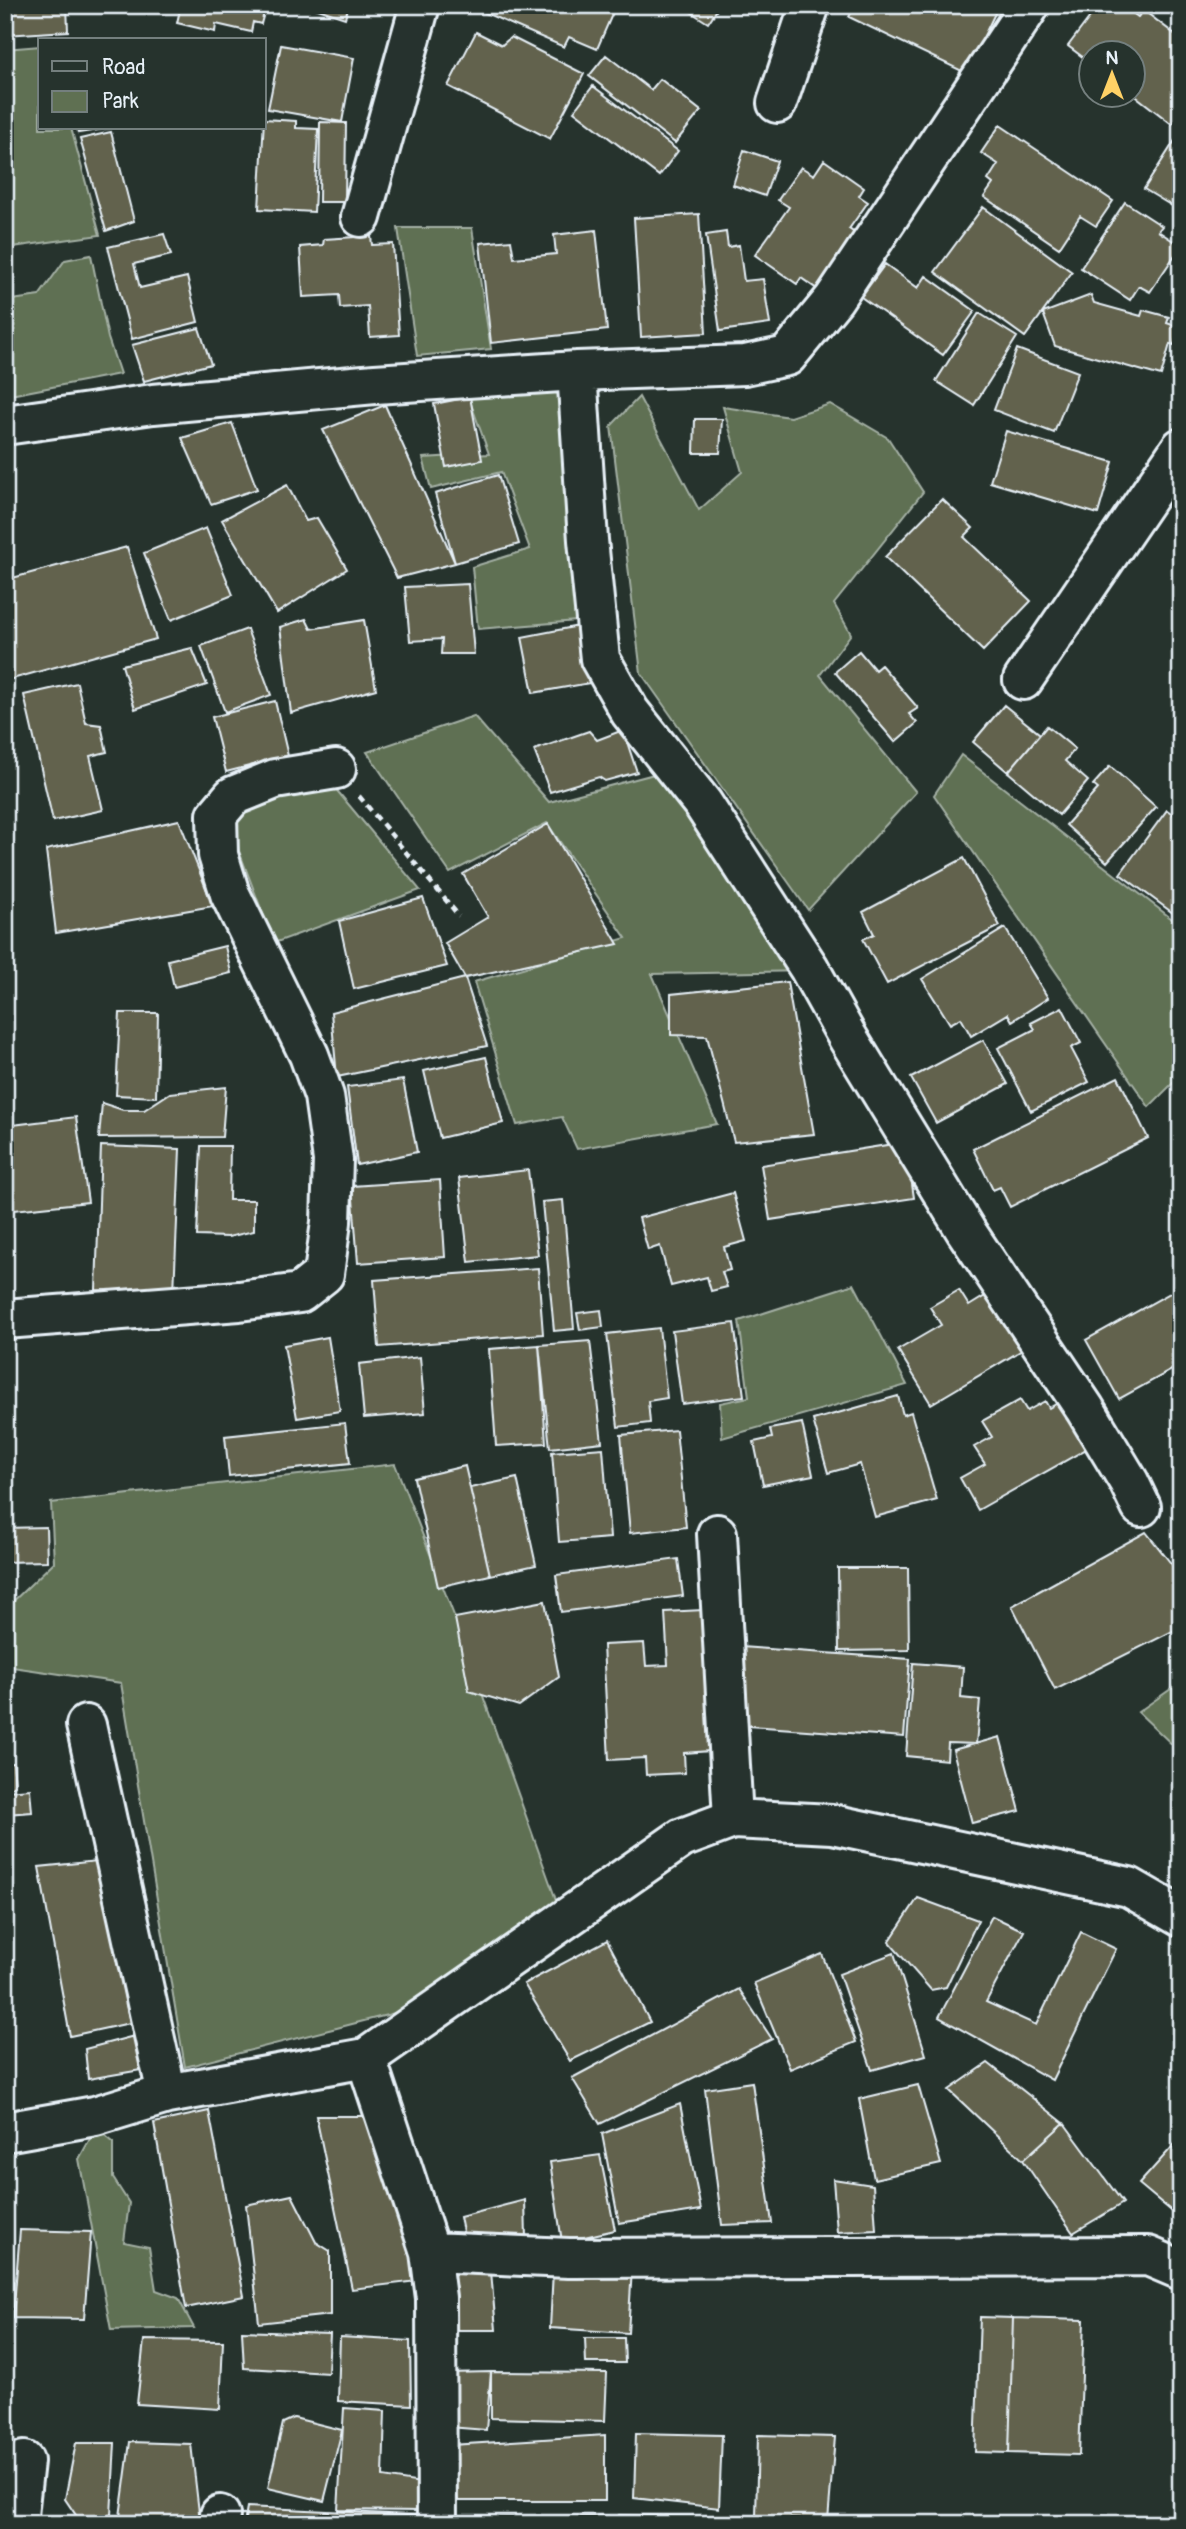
<svg xmlns="http://www.w3.org/2000/svg" width="1186" height="2529" viewBox="0 0 1186 2529" font-family="Pangolin,sans-serif">
	<rect width="100%" height="100%" fill="#26332d"/>
	<filter id="ink" filterUnits="userSpaceOnUse"><feTurbulence type="fractalNoise" baseFrequency=".0143" numOctaves="2"/><feDisplacementMap in="SourceGraphic" scale="14" xChannelSelector="R" yChannelSelector="G"/><feConvolveMatrix kernelMatrix="1 2 1 2 8 2 1 2 1" color-interpolation-filters="sRGB"/></filter>
	<g filter="url(#ink)">
		<path fill="#5f7052" stroke="#a4b0a5" stroke-width="2" d="M40,46v82h31l29,107 -95,13v-199z
			M398,228h74l19,121 -74,7z
			M91,255l17,83 12,36 -115,22v-95l34,-5 26,-36z
			M567,380l22,240 -111,9 -6,-62 58,-18 -29,-77 -70,17 -8,-31 66,-4 -24,-67z
			M639,397l60,113 43,-38 -19,-65 67,10 40,-13 58,34 35,54 -89,112 17,30 -31,41 96,117 -108,118 -167,-237 -30,-247z
			M474,716l75,86 124,-33 134,202 -155,3 65,150 -140,25 -15,-32 -45,8 -43,-143 152,-44 -79,-115 -97,50 -83,-121z
			M961,755l220,171v149l-32,32 -215,-312z
			M334,787l86,103 -146,53 -46,-121 34,-26z
			M854,1284l53,101 -185,53 -2,-35 29,-6 -10,-76z
			M395,1464l60,154 105,293 -134,94 -241,62 -64,-384 -116,-17v-57l49,-47 -3,-59z
			M1181,1682v71l-43,-41z
			M96,2128l17,14v36l16,25 -5,39 25,5 7,43 22,8 16,30 -83,2 -32,-171z"/>
		<path fill="#62624d" stroke="#e8f1f8" stroke-width="2" d="M5,5h62l1,26 -63,4z
			M181,5h85l-5,19 -8,-2 -2,10 -35,-8 -1,8 -38,-9z
			M306,5h43l-4,13z
			M467,5h137l10,5 -17,39 -28,-12 -5,10z
			M680,5h40l-12,18z
			M855,5h144l-33,68 -117,-56z
			M1099,5h23l16,12 5,-7 38,29 -4,5 4,3v66l-9,11 -39,-30 1,-42h-42v12l-24,-18z
			M476,32l26,13 9,-8 73,37 -34,65 -102,-53z
			M281,45l73,13 -12,64 -74,-13z
			M606,55l45,35 9,-11 41,32 -26,32 -86,-67z
			M593,86l85,65 -19,25 -85,-65z
			M264,119l32,2v7l22,1 -4,83 -55,-3z
			M320,122l26,1 -1,79h-26z
			M1000,125l113,76 -17,25 -16,-10 -21,32 -75,-51 9,-13 -5,-4 10,-16 -17,-11z
			M77,128h34l-33,5z
			M1181,131v73l-4,5 -33,-20z
			M111,132l23,89 -28,10 -26,-92z
			M744,150l33,11 -12,35 -32,-11z
			M824,160l40,28 -5,8 9,6 -19,27 7,5 -39,55 -16,-11 -4,6 -42,-29 34,-48 -11,-7 23,-33 13,8z
			M1125,202l37,24 -4,5 23,15 -31,46 -11,-6 -9,14 -49,-32z
			M983,207l89,65 -47,65 -90,-65z
			M699,214l7,119 -65,4 -7,-119z
			M596,230l11,100 -116,13 -11,-100 31,-3 3,18 42,-4 -2,-19z
			M726,232l2,15 11,-2 5,36 19,-2 7,45 -50,7 -14,-96z
			M164,234l7,21 -37,9 6,24 47,-11 11,45 -66,17 -24,-92z
			M371,236l1,9 21,-1 6,91 -29,2 -2,-31 -28,2 -1,-13 -36,2 -3,-50 23,-2 1,-6z
			M885,264l33,24 8,-12 49,35 -32,44 -82,-58z
			M1091,295l3,8 47,13 2,-6 26,7 -2,6 12,4 -5,18 -4,-1 -9,32 -106,-30 -12,-33z
			M979,313l38,24 -43,68 -38,-24z
			M199,328l12,36 -67,17 -12,-36z
			M1017,349l61,23 -24,61 -60,-23z
			M470,397l12,63 -36,7 -12,-63z
			M385,405l70,158 -58,15 -74,-148z
			M695,419h27l-2,34h-26z
			M232,423l25,66 -46,15 -29,-66z
			M1006,431l107,31 -15,52 -108,-32z
			M498,475l21,69 -64,19 -20,-69z
			M287,485l19,36 11,-3 30,51 -70,44 -55,-93z
			M942,499l31,29 -9,9 67,64 -48,50 -98,-94z
			M206,528l27,67 -62,25 -27,-67z
			M127,547l29,92 -151,42v-101z
			M468,584l6,70h-33l1,-15 -32,2 -5,-54z
			M306,619l5,10 53,-9 12,69 -85,24 -11,-86z
			M579,626l11,57 -57,10 -11,-56z
			M247,629l24,66 -46,17 -24,-66z
			M192,648l15,37 -72,24 -13,-44z
			M859,651l16,19 6,-5 37,43 -9,6 8,9 -22,19 -60,-70z
			M77,683l9,40 15,2 6,27 -17,4 13,54 -50,11 -29,-126z
			M275,701l13,55 -62,16 -14,-55z
			M1004,705l36,29 -32,38 -35,-30z
			M1047,726l28,23 -10,12 23,20 -29,34 -51,-43z
			M623,730l14,42 -32,9 -6,-4 -49,15 -16,-42 55,-19 8,9z
			M1110,766l46,41 -49,55 -41,-37 32,-36 -5,-4z
			M1167,810l14,10v99l-61,-45z
			M179,820l34,86 -157,27 -10,-83z
			M548,824l70,120 -153,34 -20,-35 43,-26 -25,-43z
			M964,858l36,68 -113,58 -24,-45 11,-5 -11,-22z
			M423,898l24,68 -93,23 -15,-68z
			M1005,928l43,70 -36,23 -4,-7 -37,22 -10,-18 -11,6 -28,-45z
			M225,946l6,27 -57,14 -6,-27z
			M465,978l22,68 -150,31 -6,-65z
			M787,982l27,152 -80,8 -27,-106 -36,-1v-41z
			M1062,1007l19,36 -10,5 18,34 -58,29 -33,-63 37,-19 -4,-6z
			M120,1013h38l-2,84 -40,-2z
			M983,1040l25,44 -72,39 -25,-45z
			M486,1057l17,66 -63,15 -16,-67z
			M1118,1077l30,61 -138,69 -10,-20 -7,3 -20,-41z
			M403,1080l14,72 -60,13 -10,-78z
			M226,1087l-4,50 -123,1 3,-35 21,7h21l26,-17z
			M76,1117l12,85 -83,9v-85z
			M906,1142l8,56 -144,22 -9,-55z
			M101,1146l79,3 -6,144 -78,-3z
			M201,1146h29l-1,54h25v31l-26,6 -31,-1z
			M528,1170l10,85 -69,7 -10,-84z
			M440,1180l5,77 -87,6 -6,-77z
			M733,1193l13,48 -22,6 6,23 -8,2 5,15 -16,4 -4,-14 -36,9 -11,-40 -12,4 -9,-32z
			M563,1200l11,129 -20,2 -12,-129z
			M538,1268l5,66 -164,13 -5,-67z
			M1181,1287v78l-62,34 -33,-59z
			M959,1290l10,16 26,-16 34,56 -98,58 -33,-54 43,-25 -11,-18z
			M601,1310l2,17 -23,3 -3,-17z
			M734,1323l10,73 -62,8 -10,-73z
			M659,1328l8,70 -19,3 2,22 -32,4 -11,-93z
			M328,1337l12,74 -43,7 -13,-73z
			M590,1341l12,101 -52,6 -11,-103z
			M539,1345l7,98 -50,3 -7,-97z
			M420,1357l5,56 -61,5 -5,-54z
			M898,1396l5,19 8,-3 26,88 -62,17 -15,-53 -32,9 -15,-53z
			M1068,1397l27,47 -117,66 -18,-32 25,-14 -11,-17 18,-10 -10,-16 38,-21 7,11 18,-10 4,7z
			M345,1423l5,40 -121,13 -4,-40z
			M802,1423l11,52 -50,10 -9,-43 18,-4 -2,-9z
			M676,1430l10,97 -56,6 -9,-98z
			M603,1448l7,90 -51,4 -7,-90z
			M465,1466l25,109 -52,12 -24,-109z
			M517,1478l19,87 -46,10 -20,-87z
			M46,1527l1,34 -42,1v-34z
			M1146,1532l35,44v51l-126,63 -43,-84z
			M678,1559l5,37 -122,16 -5,-37z
			M838,1568h70l1,82 -70,1z
			M545,1601l14,76 -40,29 -50,-15 -14,-73z
			M703,1610l7,141 -26,2 1,20 -39,2 -1,-17 -36,2 -6,-115 41,-2 2,23 22,-1 -3,-53z
			M741,1647l169,12 -6,78 -169,-12z
			M913,1663l50,4 -2,31 19,2 -4,44 -28,-1 -1,17 -41,-4z
			M1000,1737l20,74 -48,12 -19,-73z
			M13,1763l2,22 -9,6 24,-2 2,23 -26,2 3,38h-4v-88z
			M97,1861l33,162 -60,13 -31,-169z
			M918,1898l60,22 -32,67 -15,3 -42,-48z
			M992,1916l32,15 -38,71 50,23 45,-93 35,17 -64,131 -113,-63z
			M607,1940l43,82 -80,39 -46,-77z
			M894,1953l32,102 -54,15 -33,-96z
			M822,1954l34,88 -66,27 -36,-86z
			M739,1989l33,50 -172,85 -28,-46z
			M138,2035l9,34 -59,10 -3,-30z
			M988,2063l76,60 -41,37 -74,-70z
			M752,2082l20,141 -50,2 -17,-136z
			M918,2085l23,79 -67,15 -15,-80z
			M680,2104l21,106 -82,13 -17,-89z
			M209,2111l35,185 -58,12 -32,-185z
			M316,2116h63l39,165 -66,8z
			M1064,2123l59,80 -50,30 -50,-73z
			M1181,2137v82l-42,-35z
			M600,2155l15,75 -53,12 -12,-80z
			M833,2179l40,6 3,45 -39,2z
			M292,2195l24,47 14,9v64l-71,8 -13,-118z
			M525,2200l1,38 -62,-1 -4,-20z
			M20,2230l71,2 -7,87 -71,-1z
			M5,2231l8,87 -8,1z
			M632,2268l-4,65 -78,-5 3,-57z
			M491,2271l5,59h-42l-6,-57z
			M980,2317l33,1 -4,135 -34,-1z
			M1013,2318l71,2 -5,135 -70,-2z
			M242,2331l88,3 -2,39 -84,-5z
			M340,2337l70,4 1,64 -73,-4z
			M585,2338h39l1,25h-39z
			M144,2340l79,1 -3,68 -83,-5z
			M491,2372l116,1 -2,48 -114,-3z
			M491,2372l-5,58 -37,-3 -2,-54z
			M344,2408l41,3 -2,66 38,6v28l-83,-1z
			M294,2418l48,12 -18,71 -56,-13 15,-65z
			M636,2433l86,2 -3,73 -85,-10z
			M605,2435v66h-147l-7,-56z
			M758,2435l77,2 -7,83 -72,-3z
			M130,2442l61,2 9,77 -81,3z
			M76,2443h39l-4,72 -29,9 -17,-25z
			M247,2507l179,9 -1,8h-181z
			M619,2515l99,2v7h-98z
			M608,2516v8h-149v-6z"/>
		<g fill="none" stroke-linecap="round" stroke-linejoin="round">
			<defs>
				<path id="minor" d="M777,103l33,-98
					M361,217l59,-212
					M577,371l11,169 12,119 30,53 73,92 106,164 39,70 118,193 119,178 44,73 12,25
					M5,425l148,-21 222,-20 202,-13 168,-6 42,-9 47,-57 196,-294
					M1023,680l158,-232
					M5,1319l234,-18 61,-8 24,-19 7,-52 2,-62 -9,-64 -15,-41 -79,-161 -12,-39 -1,-40 16,-19 42,-17 61,-10
					M717,1534l16,285
					M86,1725l81,369
					M366,2058l64,194 6,46 1,226
					M5,2132l90,-16 72,-22 199,-36 316,-220 51,-19 99,5 297,63 52,30
					M430,2252l139,6 579,-2 33,14
					M17,2524l7,-63
					M219,2524l1,-9"/>
			</defs>
			<use href="#minor" stroke="#e8f1f8" stroke-width="44"/>
			<path stroke="#e8f1f8" stroke-width="4.5" stroke-dasharray="7 5" stroke-linecap="butt" d="M359,796l100,120"/>
			<use href="#minor" stroke="#26332d" stroke-width="38"/>
		</g>
	</g>
	<rect width="1186" height="2529" fill="none" stroke="#26332d" stroke-width="28"/>
	<rect x="14" y="14" width="1158" height="2501" fill="none" stroke="#e8f1f8" stroke-width="2.5" filter="url(#ink)"/>
	<rect x="38" y="38" width="228" height="91" fill="#26332d" stroke="#747f7e" stroke-width="2"/>
	<rect x="52" y="61" width="35" height="10" fill="#26332d" stroke="#747f7e" stroke-width="2"/>
	<text x="102" y="74" font-size="21" fill="#e8f1f8">Road</text>
	<rect x="52" y="91" width="35" height="21" fill="#5f7052" stroke="#747f7e" stroke-width="2"/>
	<text x="102" y="108" font-size="21" fill="#e8f1f8">Park</text>
	<g transform="translate(1112 74)"><circle r="33" fill="#26332d" stroke="#747f7e" stroke-width="2"/>
	<path d="M0-5L12 26L0 18L-12 26Z" fill="#ffd166"/>
	<text y="-10" font-size="19" font-weight="bold" text-anchor="middle" fill="#e8f1f8">N</text>
	</g>
</svg>
